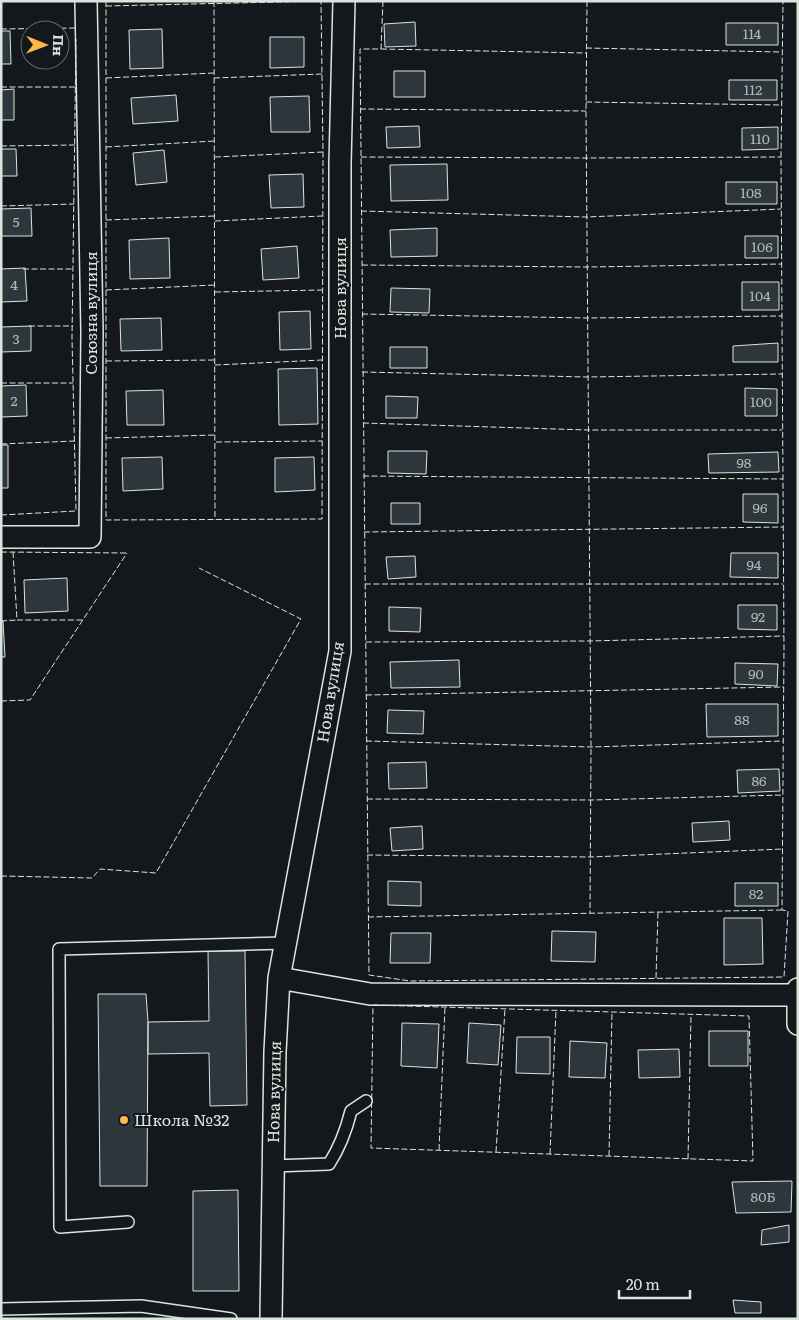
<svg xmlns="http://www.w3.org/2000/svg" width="799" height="1320" viewBox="0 0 799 1320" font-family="Literata,serif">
	<rect width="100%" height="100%" fill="#14181c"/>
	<path fill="#2c363c" stroke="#d8e6dc" d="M415,22l1,24 -31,1 -1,-23z
		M726,23h52v22h-52z
		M162,29l1,39 -33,1 -1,-39z
		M1,31h9l1,33h-10z
		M270,37h34v30l-34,1z
		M394,71h31v26h-31z
		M729,80h48v20h-48z
		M14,89v31h-13v-30z
		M176,95l2,26 -45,3 -2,-26z
		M309,96l1,36h-39l-1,-35z
		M419,126l1,21 -33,1 -1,-21z
		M778,127v22l-36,1v-22z
		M1,149h15l1,27h-16z
		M164,150l3,32 -31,3 -3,-32z
		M447,164l1,36 -57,1 -1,-36z
		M303,174l1,33 -33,1 -2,-33z
		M726,182h51v22h-51z
		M31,208l1,28h-31v-27z
		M437,228v28l-46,1 -1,-27z
		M745,236h33v22h-33z
		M169,238l1,40 -40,1 -1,-39z
		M297,246l2,32 -36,2 -2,-31z
		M25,268l2,33 -26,1v-33z
		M742,282h37v28h-37z
		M391,288l39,1 -1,24 -39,-1z
		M310,311l1,38 -31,1 -1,-38z
		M161,318l1,32 -41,1 -1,-32z
		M31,326v25l-30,1v-25z
		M778,343v19h-45v-16z
		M390,347h37v21h-37z
		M317,368l1,56 -39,1 -1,-56z
		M26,385l1,31 -26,1v-31z
		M745,388l32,1v27h-32z
		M163,390l1,35h-37l-1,-34z
		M386,396l32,1 -1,21h-31z
		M1,445h7v43h-7z
		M388,451h39l-1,23 -38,-1z
		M778,452l1,20 -70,1 -1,-19z
		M162,457l1,32 -40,2 -1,-33z
		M314,457l1,33 -40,2v-34z
		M743,494h35v29l-35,-1z
		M391,503h29v21h-29z
		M731,553h47v25l-48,-1z
		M415,556l1,21 -28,2 -2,-22z
		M67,578l1,33 -43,2 -1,-33z
		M738,605h39v25l-39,-1z
		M389,607l32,1 -1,24 -31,-1z
		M1,621h2l2,36h-4z
		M459,660l1,27 -69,1 -1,-26z
		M735,663l43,1 -1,22 -42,-2z
		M706,704h72v32l-71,1z
		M388,710l36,1 -1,23 -36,-1z
		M426,762l1,26 -38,1 -1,-26z
		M779,769l1,22 -42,2 -1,-23z
		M729,821l1,19 -37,2 -1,-19z
		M422,826l1,23 -31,2 -2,-23z
		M388,881l33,1v24l-33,-1z
		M735,883h43v23h-43z
		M724,918h38l1,46 -39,1z
		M552,931l44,1 -1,30 -44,-1z
		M391,933h40l-1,30h-40z
		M208,951h37l2,154 -37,1 -1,-53 -61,1v-32l61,-1z
		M98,994h48l2,28 -1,164h-47z
		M402,1023l37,1 -2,44 -36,-2z
		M469,1023l32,2 -3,40 -31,-2z
		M709,1031h39v35h-39z
		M517,1037h33v37l-34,-1z
		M570,1041l37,2 -2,35 -36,-1z
		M679,1049l1,28 -41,1 -1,-28z
		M792,1181l-1,31 -55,1 -4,-31z
		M238,1190l1,101h-46v-100z
		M789,1225v17l-28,3 1,-15z
		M733,1300l28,2v11h-26z"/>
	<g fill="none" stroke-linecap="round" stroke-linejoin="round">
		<defs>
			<path id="lane" d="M273,1166l56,-2c11,-17 17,-33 22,-53l15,-10
				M128,1222l-68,5 -1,-278 226,-6
				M1,1309l140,-3 90,13"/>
			<path id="street" d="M1,537h89l2,-205 -6,-331
				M279,978l91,16 427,1
				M798,989v35
				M271,1319l4,-267 4,-74 61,-327v-488l4,-162"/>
		</defs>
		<use href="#lane" stroke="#d8e6dc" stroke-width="14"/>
		<use href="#street" stroke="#d8e6dc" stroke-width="24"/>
		<use href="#lane" stroke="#14181c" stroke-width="11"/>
		<use href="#street" stroke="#14181c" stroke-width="21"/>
		<path stroke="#d8e6dc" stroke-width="1" stroke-dasharray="6 2.5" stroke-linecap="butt" d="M106,1v519l216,-1 1,-367 -2,-151
			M214,1l1,519
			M383,1l-2,48h-21l9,926 41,6 374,-4 4,-66 -6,-1 2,-262 -3,-491 2,-156
			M587,1l-1,110 5,636 -1,166
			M106,6l215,-5
			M1,29l75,-1
			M586,48l195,4
			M381,49l205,4
			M106,78l108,-5
			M214,78l108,-4
			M1,87h74
			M586,102l195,3
			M360,109l226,2
			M1,146l74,-1
			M106,147l109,-6
			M215,157l108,-5
			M361,157l225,1 195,-1
			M1,206l73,-2
			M361,211l225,6 195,-8
			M106,220l109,-4
			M215,221l107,-5
			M362,265l225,2 195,-3
			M23,269h50
			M106,290l109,-5
			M215,292l107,-2
			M362,314l225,4 195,-2
			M29,326h44
			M106,361l109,-1
			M215,365l107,-5
			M362,372l225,5 195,-3
			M1,383h72
			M363,423l225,7h194
			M106,438l110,-3
			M216,442l106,-1
			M1,444l74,-3
			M363,476l420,3
			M1,515l75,-4 -4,-173 4,-299
			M364,532l419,-5
			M1,552l126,1
			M13,552l4,68h66
			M365,584h418
			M1,621l16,-1
			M366,642l224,-1 194,-5
			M366,695l418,-8
			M1,701l29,-1 97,-147
			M366,741l225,6 192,-6
			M367,799l225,1 191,-5
			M367,855l224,2 192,-8
			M1,876l91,2 8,-9 56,4 145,-254 -102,-51
			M368,917l414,-7
			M656,978l2,-66
			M373,1005l376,11 4,145 -382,-13z
			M439,1150l6,-143
			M496,1152l9,-143
			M550,1154l6,-144
			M609,1156l3,-144
			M688,1159l3,-144"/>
	</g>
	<circle fill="#ffb74d" stroke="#14181c" stroke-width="2" cx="124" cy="1120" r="5"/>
	<g text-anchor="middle" stroke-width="4" stroke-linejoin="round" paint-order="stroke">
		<g font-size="14" fill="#adbab4">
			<text x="752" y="39">114</text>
			<text x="753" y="95">112</text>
			<text x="760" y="144">110</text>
			<text x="751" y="198">108</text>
			<text x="16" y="227">5</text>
			<text x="762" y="252">106</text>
			<text x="14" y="290">4</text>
			<text x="760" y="301">104</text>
			<text x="16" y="344">3</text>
			<text x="14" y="406">2</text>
			<text x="761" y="407">100</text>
			<text x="744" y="468">98</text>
			<text x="760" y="513">96</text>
			<text x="754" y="570">94</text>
			<text x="758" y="622">92</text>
			<text x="756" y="679">90</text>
			<text x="742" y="725">88</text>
			<text x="759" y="786">86</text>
			<text x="756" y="899">82</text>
			<text x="763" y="1202">80Б</text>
		</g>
		<g font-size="16" fill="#d8e6dc" stroke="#14181c">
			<text transform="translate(340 288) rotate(-90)" y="6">Нова вулиця</text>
			<text transform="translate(91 313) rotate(-90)" y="6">Союзна вулиця</text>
			<text transform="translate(330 692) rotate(-81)" y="6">Нова вулиця</text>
			<text transform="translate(274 1092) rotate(-89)" y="6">Нова вулиця</text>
		</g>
		<g font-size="16" fill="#d8e6dc" stroke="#14181c" text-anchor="start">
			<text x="134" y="1126">Школа №32</text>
		</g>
	</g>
	<rect width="799" height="1320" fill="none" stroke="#d8e6dc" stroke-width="5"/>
	<g transform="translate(45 45) rotate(91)"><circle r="24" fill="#14181c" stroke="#626a69"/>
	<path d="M0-4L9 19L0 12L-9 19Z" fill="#ffb74d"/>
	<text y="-8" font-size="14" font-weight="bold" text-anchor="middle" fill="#d8e6dc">Пн</text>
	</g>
	<path d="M619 1290v8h71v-8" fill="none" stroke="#d8e6dc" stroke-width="2.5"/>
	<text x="626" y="1290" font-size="15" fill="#d8e6dc" stroke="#14181c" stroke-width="4" paint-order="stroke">20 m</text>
</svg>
